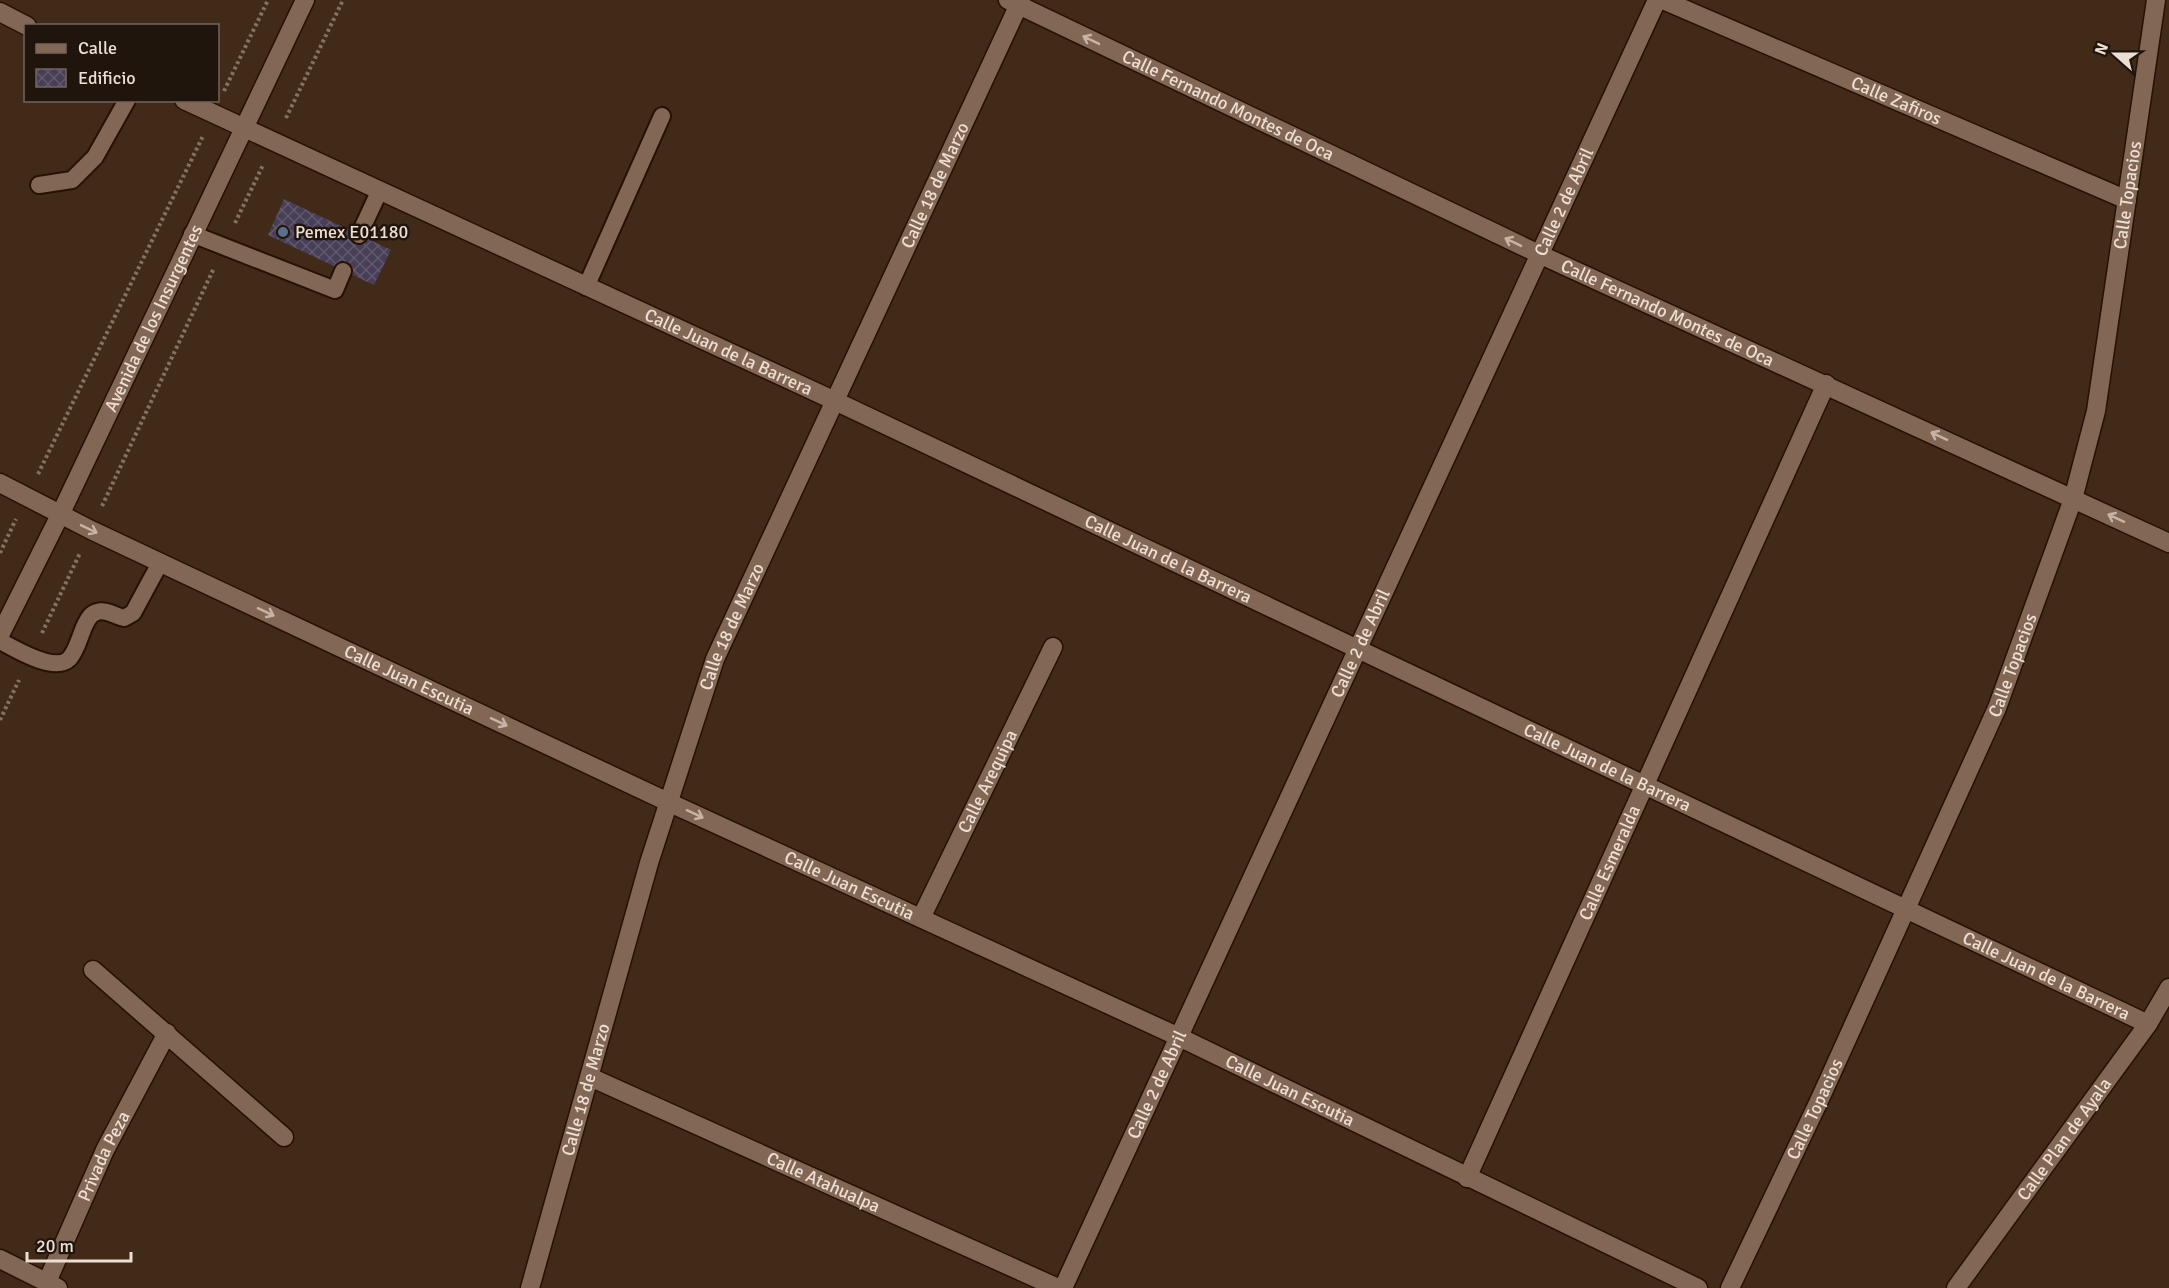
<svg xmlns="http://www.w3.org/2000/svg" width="2169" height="1288" viewBox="0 0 2169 1288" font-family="Signika,sans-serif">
	<defs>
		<pattern id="building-cross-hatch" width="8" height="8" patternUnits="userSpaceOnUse" patternTransform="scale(1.5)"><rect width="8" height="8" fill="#473e58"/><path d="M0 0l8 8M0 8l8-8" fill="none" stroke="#62596f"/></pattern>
	</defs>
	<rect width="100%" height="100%" fill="#412a18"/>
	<path fill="url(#building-cross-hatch)" d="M284,199l107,51 -17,35 -106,-50z"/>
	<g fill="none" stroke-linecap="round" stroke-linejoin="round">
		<defs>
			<path id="lane" d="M39,185l33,-5 23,-23 32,-57
				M192,234l143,56 8,-19
				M359,235l20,-43
				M586,287l76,-171
				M0,641c15,8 54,32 69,18 8,-8 11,-24 16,-34 3,-6 5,-11 12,-13 9,-3 18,4 27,6l9,-5 27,-50"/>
			<g id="street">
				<path id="s1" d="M1008,0l533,255 628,288"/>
				<path id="s2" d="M1663,0l464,200"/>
				<path d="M0,12l27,14"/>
				<path id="s3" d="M184,100l649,300 1315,624"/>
				<path id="s4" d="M0,483l91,47 577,272 511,235 519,251"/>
				<path id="s5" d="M921,918l132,-271"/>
				<path d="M93,970l191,167"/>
				<path id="s6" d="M590,1077l468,211"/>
				<path id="s7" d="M1467,1178l359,-794"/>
				<path d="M0,1259l58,29"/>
				<path id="s8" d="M47,1282l58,-132 62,-117"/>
				<path id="s9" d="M530,1288l119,-425 66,-204 306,-659"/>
				<path id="s10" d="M1063,1288l594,-1288"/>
				<path id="s11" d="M1730,1288l89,-187 178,-393 76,-209 23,-88 60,-411"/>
				<path id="s12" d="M1956,1288l192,-264 21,-36"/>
			</g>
			<g id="secondary">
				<path id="s13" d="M0,635l60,-120 245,-515"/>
			</g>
		</defs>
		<use href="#lane" stroke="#271102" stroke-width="20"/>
		<use href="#street" stroke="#271102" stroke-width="21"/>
		<use href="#secondary" stroke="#271102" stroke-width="21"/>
		<path stroke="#857162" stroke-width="4" stroke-dasharray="3 3" stroke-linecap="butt" d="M224,91l44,-91
			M286,118l57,-118
			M235,223l28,-58
			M38,474l165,-338
			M102,506l112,-238
			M0,553l16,-34
			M42,633l38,-80
			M0,720l19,-40"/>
		<use href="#lane" stroke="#826754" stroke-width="16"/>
		<use href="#street" stroke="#826754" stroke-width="18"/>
		<use href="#secondary" stroke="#826754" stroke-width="18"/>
	</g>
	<defs><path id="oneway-shaft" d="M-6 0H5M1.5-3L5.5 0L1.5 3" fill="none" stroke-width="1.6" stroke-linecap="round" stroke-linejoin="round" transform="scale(1.5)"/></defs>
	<g stroke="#c8b4a7">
		<use href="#oneway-shaft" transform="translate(1091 40) rotate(-154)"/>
		<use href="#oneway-shaft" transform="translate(1513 242) rotate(-154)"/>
		<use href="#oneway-shaft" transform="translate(1939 436) rotate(-155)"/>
		<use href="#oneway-shaft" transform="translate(2116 518) rotate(-155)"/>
		<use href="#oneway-shaft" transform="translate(89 529) rotate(26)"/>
		<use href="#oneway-shaft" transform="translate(266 612) rotate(25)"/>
		<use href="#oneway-shaft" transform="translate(499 722) rotate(25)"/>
		<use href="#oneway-shaft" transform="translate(695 814) rotate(25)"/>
	</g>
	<circle fill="#5c6f8a" stroke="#20150d" stroke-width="2" cx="283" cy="232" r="6"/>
	<g text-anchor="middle" stroke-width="5" stroke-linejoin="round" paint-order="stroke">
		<g font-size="18" fill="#edded3" stroke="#20150d">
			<text dy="6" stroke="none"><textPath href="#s2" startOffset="254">Calle Zafiros</textPath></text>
			<text dy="6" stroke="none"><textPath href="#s1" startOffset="244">Calle Fernando Montes de Oca</textPath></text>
			<text dy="6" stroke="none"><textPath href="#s9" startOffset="1178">Calle 18 de Marzo</textPath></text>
			<text dy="6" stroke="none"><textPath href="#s11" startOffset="1170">Calle Topacios</textPath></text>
			<text dy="6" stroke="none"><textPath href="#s10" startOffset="1196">Calle 2 de Abril</textPath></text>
			<text dy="6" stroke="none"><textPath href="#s1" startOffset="730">Calle Fernando Montes de Oca</textPath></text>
			<text dy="6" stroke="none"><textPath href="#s13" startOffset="352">Avenida de los Insurgentes</textPath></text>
			<text dy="6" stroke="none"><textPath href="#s3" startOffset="600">Calle Juan de la Barrera</textPath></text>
			<text dy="6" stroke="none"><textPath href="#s3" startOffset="1086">Calle Juan de la Barrera</textPath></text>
			<text dy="6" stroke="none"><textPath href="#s9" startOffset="692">Calle 18 de Marzo</textPath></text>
			<text dy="6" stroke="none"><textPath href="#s10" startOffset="710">Calle 2 de Abril</textPath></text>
			<text dy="6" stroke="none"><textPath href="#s11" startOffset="684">Calle Topacios</textPath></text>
			<text dy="6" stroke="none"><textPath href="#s4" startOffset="454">Calle Juan Escutia</textPath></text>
			<text dy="6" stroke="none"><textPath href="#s3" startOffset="1572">Calle Juan de la Barrera</textPath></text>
			<text dy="6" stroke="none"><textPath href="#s5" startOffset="152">Calle Arequipa</textPath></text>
			<text dy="6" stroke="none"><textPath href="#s7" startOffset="346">Calle Esmeralda</textPath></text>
			<text dy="6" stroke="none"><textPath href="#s4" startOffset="940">Calle Juan Escutia</textPath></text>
			<text dy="6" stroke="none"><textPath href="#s3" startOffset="2058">Calle Juan de la Barrera</textPath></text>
			<text dy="6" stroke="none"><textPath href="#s10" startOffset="224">Calle 2 de Abril</textPath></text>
			<text dy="6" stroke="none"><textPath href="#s9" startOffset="206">Calle 18 de Marzo</textPath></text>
			<text dy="6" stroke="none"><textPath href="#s4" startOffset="1426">Calle Juan Escutia</textPath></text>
			<text dy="6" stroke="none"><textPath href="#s11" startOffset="198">Calle Topacios</textPath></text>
			<text dy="6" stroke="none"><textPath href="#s12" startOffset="184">Calle Plan de Ayala</textPath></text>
			<text dy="6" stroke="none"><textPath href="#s8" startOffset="138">Privada Peza</textPath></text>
			<text dy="6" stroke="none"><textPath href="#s6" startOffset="256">Calle Atahualpa</textPath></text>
		</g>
		<g font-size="18" fill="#edded3" stroke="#20150d" text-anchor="start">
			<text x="295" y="238">Pemex E01180</text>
		</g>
	</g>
	<rect x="24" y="24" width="195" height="78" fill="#20150d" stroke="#72655c" stroke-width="1.5"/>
	<rect x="36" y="44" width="30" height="9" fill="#826754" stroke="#72655c" stroke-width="1.5"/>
	<text x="78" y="54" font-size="18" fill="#edded3">Calle</text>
	<rect x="36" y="69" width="30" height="18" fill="url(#building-cross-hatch)" stroke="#72655c" stroke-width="1.5"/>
	<text x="78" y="84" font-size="18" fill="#edded3">Edificio</text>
	<g transform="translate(2115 54) rotate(291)" stroke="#20150d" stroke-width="4.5" paint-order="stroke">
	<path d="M0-4.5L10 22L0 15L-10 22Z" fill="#edded3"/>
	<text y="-9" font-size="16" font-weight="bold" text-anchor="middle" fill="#edded3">N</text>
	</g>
	<path d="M27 1252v9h104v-9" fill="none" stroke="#edded3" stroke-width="3"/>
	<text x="36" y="1252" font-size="18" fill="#edded3" stroke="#20150d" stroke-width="4.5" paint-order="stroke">20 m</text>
</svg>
